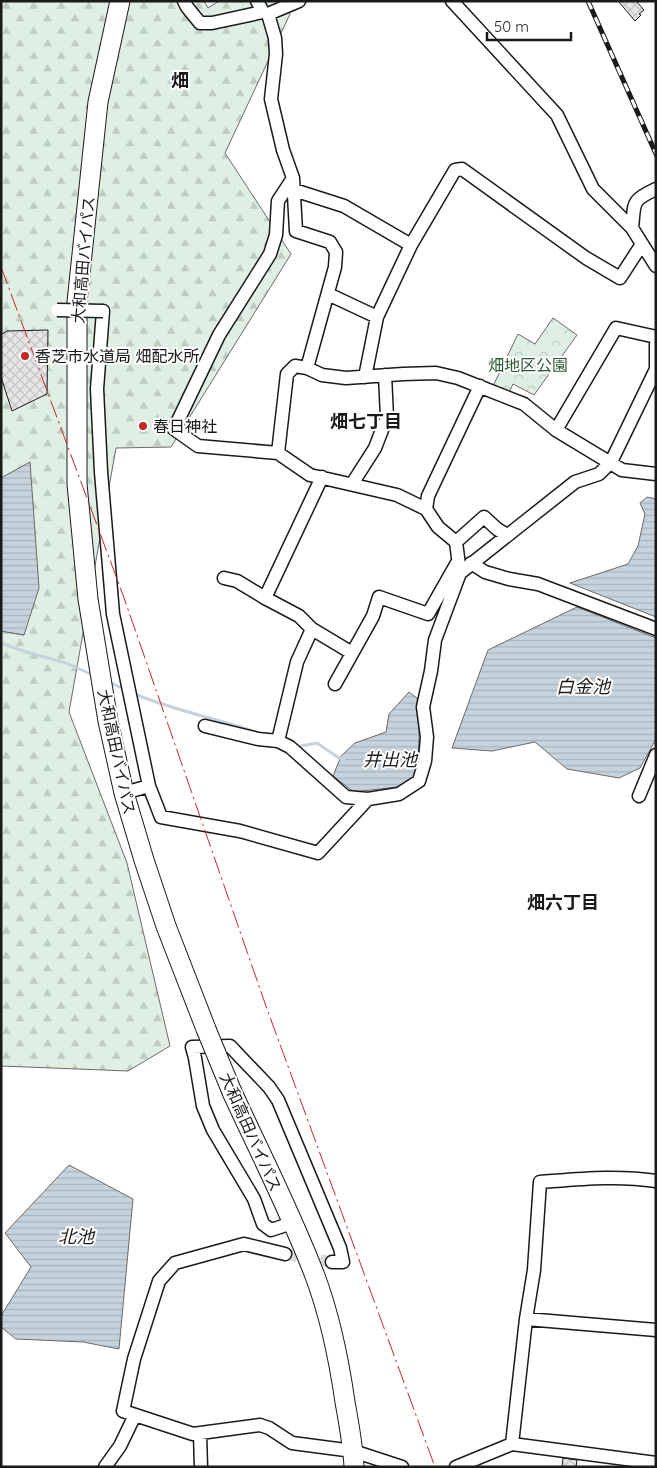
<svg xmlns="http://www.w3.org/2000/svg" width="657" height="1468" viewBox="0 0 657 1468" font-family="Quicksand,'Noto Sans JP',sans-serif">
	<defs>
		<pattern id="forest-firs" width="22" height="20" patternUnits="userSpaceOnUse" patternTransform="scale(1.25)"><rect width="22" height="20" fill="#e0efe3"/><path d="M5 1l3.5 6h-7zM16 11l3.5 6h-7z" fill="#c0ccc2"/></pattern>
		<pattern id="park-crowns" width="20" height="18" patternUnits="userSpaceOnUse" patternTransform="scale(1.25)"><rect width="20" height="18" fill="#e0efe3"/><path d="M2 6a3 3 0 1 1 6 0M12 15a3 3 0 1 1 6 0" fill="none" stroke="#c0ccc2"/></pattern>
		<pattern id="water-rules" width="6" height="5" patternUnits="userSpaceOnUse" patternTransform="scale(1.25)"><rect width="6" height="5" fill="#c6d2dc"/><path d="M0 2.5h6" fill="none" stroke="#aab4bc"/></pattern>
		<pattern id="building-cross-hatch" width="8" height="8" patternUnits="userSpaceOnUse" patternTransform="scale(1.25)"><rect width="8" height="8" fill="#e6e6e6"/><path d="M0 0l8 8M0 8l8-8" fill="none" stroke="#c5c5c5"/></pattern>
	</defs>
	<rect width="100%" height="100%" fill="#fff"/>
	<path fill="url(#forest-firs)" stroke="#6a6a6a" d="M1,1h203l4,7 11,-7h69l2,13 -65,139 66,101 -120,193 -55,1 -47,264 58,151 43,183 -42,25 -127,-5v-435l23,4 6,-172 -29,15z"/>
	<path fill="url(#park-crowns)" stroke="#6a6a6a" d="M553,318l24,17 -43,60 -21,-11 -4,9 -16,-7 25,-52 17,10z"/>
	<path fill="url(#water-rules)" stroke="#6a6a6a" d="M30,462l9,126 -15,47 -23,-4v-153z
		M647,497l9,2v118l-86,-34 58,-19 10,-18 7,-32 -5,-11z
		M577,607l79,31v101l-16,29 -21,10 -52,-9 -32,-27 -43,9 -40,-3 36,-98z
		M409,692l8,6c3,28 3,53 -2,80l-9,8 -52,6 -21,-16 8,-20 14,-13 31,-11 3,-18z
		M69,1165l64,34 -14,150 -36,-7 -67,-3 -15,-12v-11l30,-49 -26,-34z"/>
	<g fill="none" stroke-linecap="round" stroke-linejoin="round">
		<path stroke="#c6d2dc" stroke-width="3" d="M1,643l25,9 40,11 29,13
			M109,682l15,7
			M135,694c40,17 85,25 127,40
			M296,747l21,-4 22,15 5,1"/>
	</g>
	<path fill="url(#building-cross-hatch)" stroke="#1a1a1a" d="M620,1h16l8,9 -5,4 2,1 -6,6 -16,-19z
		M48,330l-1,64 -35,17 -11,-34v-42l6,-4z
		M563,1458l14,2 -1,7h-14z"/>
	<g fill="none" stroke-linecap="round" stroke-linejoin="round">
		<path stroke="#ddd" stroke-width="12" stroke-dasharray="12 6" stroke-linecap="butt" d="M285,1254l47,8"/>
		<defs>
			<path id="minor" d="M184,1l3,6 13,16h12l51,-11
				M452,1l105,114 36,74 39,39 24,38
				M268,14l31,-13
				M293,178l3,53 34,11 6,10 -1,15 -28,101
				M294,190l50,16 67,39
				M632,228c3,-25 -2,-27 24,-39
				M328,294l49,23
				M103,311l-6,78 4,83 12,142 36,172 12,31 79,14 78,22 50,-54 31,-5 20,-13 6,-20 2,-24 -4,-30 8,-36 4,-31 25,-67 -4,-31 -18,-15 -12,-18 -29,-14 -87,-20 -32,-22 -80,-7 -24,-17 45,-94 51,-81 6,-19 2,-34 15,-23 -10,-28 -12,-51 5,-45 -1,-16 -7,-24 -5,-2 -6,-11
				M365,377l12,-60 34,-72 44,-75 7,-1 124,89 34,20 22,-34
				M556,430l60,-102 40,9
				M278,453l9,-79 8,-8 12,2 15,7 24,3 57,-4 33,-1 22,5 66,26 32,26 66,40 34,4
				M322,477l-57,121 34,18 13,13 40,24
				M352,484l23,-36 12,-31 -2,-42
				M426,509l2,-13 52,-110
				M456,542l28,-25 13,12 10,6
				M471,563l14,9 24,7 29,5 118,45
				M460,573l115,-91 24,-8 12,-12 45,-93v-25
				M224,578l13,3 28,17
				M335,684l38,-68 6,-19 49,17 29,-51
				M205,726l53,13 20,2 12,6 56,50 22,2
				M278,741l19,-79 15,-33
				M124,793l25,-7
				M639,796l17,-41
				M292,1223l-21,7 -8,-6 -9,-25 -41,-69 -10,-24 -8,-48 -3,-11 38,-1 39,41 9,13 62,148 3,14h-11
				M285,1254l-41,-10 -69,19 -16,18 -25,78 -11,52 70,23 67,-9 9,3 23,15 61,8 49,16
				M526,1319l130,11
				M200,1434l1,33
				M512,1444l14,-125 8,-49 6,-88c40,-3 77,-7 116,-1
				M105,1467l15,-21 15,-31
				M456,1467l56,-23 144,19"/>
			<path id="highway" d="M120,1l-22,101 -21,200v182l11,115 20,122 16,72 20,67 22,66 40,103
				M232,1092c28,61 59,121 83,184 15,40 24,84 30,126 4,22 8,43 9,65"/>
		</defs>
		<use href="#minor" stroke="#1a1a1a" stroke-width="15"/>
		<use href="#highway" stroke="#1a1a1a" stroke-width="21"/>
		<use href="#minor" stroke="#fff" stroke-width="12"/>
		<use href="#highway" stroke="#fff" stroke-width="19"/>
		<defs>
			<path id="rail" d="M588,1l68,153"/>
		</defs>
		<use href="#rail" stroke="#1a1a1a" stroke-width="5"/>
		<use href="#rail" stroke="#fff" stroke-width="3" stroke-dasharray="9" stroke-linecap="butt"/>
		<defs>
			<path id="minor-bridge" d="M57,310l46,1"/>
			<path id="highway-bridge" d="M206,1029l26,63"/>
		</defs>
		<use href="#minor-bridge" stroke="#1a1a1a" stroke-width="15" stroke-linecap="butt"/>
		<use href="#highway-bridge" stroke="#1a1a1a" stroke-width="21" stroke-linecap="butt"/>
		<use href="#minor-bridge" stroke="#fff" stroke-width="12"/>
		<use href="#highway-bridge" stroke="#fff" stroke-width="19"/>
		<path stroke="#c62828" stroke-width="1" stroke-dasharray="18 4 2.5 4" stroke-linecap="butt" d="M1,267l122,328 144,414 168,458"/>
	</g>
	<g fill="#c62828" stroke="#fff" stroke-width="2">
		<circle cx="25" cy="356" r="5"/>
		<circle cx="143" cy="426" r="5"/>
	</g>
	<g text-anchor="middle" stroke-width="4" stroke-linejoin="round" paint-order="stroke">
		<g font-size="16" fill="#1a1a1a" stroke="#fff">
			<text transform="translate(83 260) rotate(-85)" y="6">大和高田バイパス</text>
			<text transform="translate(117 752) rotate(78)" y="6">大和高田バイパス</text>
			<text transform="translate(251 1132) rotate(66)" y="6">大和高田バイパス</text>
		</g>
		<g font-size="16" fill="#1a1a1a" stroke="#fff" text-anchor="start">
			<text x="35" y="362">香芝市水道局 畑配水所</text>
			<text x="153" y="432">春日神社</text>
		</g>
		<g font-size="16" fill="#2b5a34" stroke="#fff">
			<text x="528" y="371">畑地区公園</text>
		</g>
		<g font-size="18" font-weight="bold" fill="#1a1a1a" stroke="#fff">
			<text x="180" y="87">畑</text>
			<text x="366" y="428">畑七丁目</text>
			<text x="563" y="909">畑六丁目</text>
		</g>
		<g font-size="18" font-style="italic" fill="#1a1a1a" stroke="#fff">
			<text x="583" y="693">白金池</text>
			<text x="390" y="766">井出池</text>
			<text x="76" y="1243">北池</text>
		</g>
	</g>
	<rect width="657" height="1468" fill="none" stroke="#1a1a1a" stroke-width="5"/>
	<path d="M487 32v8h84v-8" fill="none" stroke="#1a1a1a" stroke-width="2.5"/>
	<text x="494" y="32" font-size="15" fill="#1a1a1a" stroke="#ffffff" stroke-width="4" paint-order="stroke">50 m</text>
</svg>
